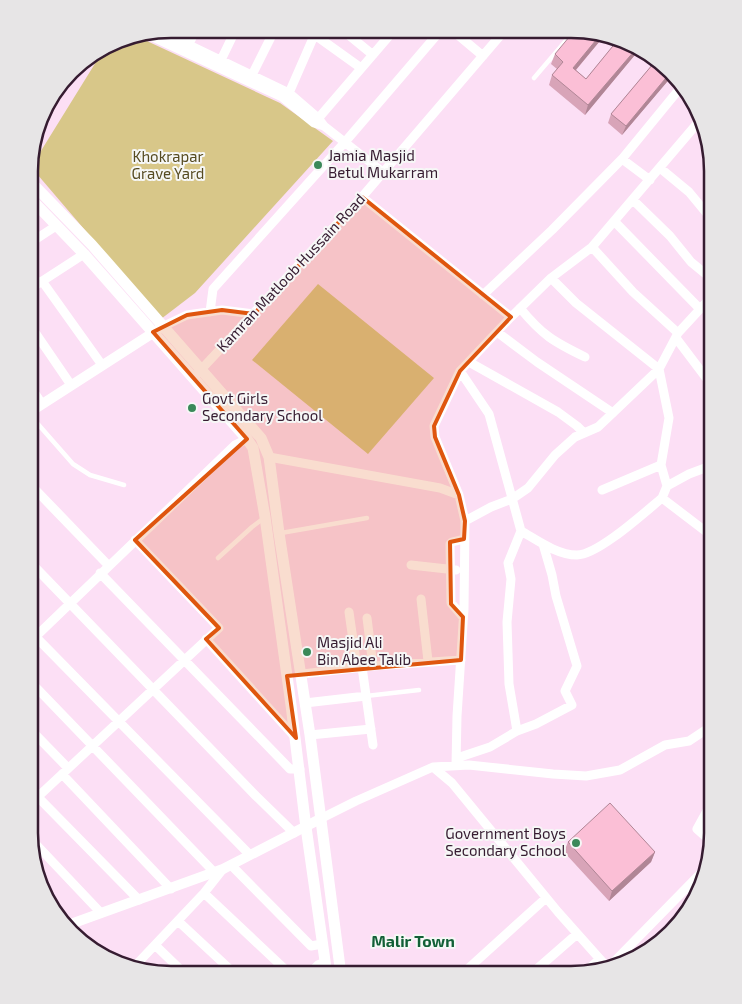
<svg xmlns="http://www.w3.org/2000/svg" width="742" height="1004" viewBox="0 0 742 1004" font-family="'Exo 2',sans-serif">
	<rect width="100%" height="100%" fill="#fcdff5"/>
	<path fill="#d8c789" d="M134,35l146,68 53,38 -138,152 -34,26 -130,-152 73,-118 21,-13z
		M318,284l116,94 -66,76 -116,-94z"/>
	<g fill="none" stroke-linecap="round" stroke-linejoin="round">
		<path stroke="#fff" stroke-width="4.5" d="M534,78l41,-48
			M30,415l43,49 17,11 34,10
			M281,533l86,-15
			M218,558l34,-31 12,-9
			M366,696l53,-6"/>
		<path stroke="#fff" stroke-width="9" d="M347,29l-2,3 28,23
			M452,30l31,26
			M160,31l129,62 29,25 6,8 60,47
			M144,33l138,64 32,26 10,3
			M315,35l46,33
			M189,44l7,-15
			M221,60l15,-31
			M252,75l23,-46
			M289,93l28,-64
			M316,121l79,-92
			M622,159l28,21
			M660,168l29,24 24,29
			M362,197l149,120
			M633,200l37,36 21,26 22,18
			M614,221l86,88
			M30,243l26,-17
			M592,247l41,45 45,41
			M551,278l25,25 83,66 10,49 -8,47 6,21 -5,12 51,39
			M42,281l60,84
			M30,289l54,-35
			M483,295l69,-65 70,-71 59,-72
			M704,305l9,5
			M520,308c22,27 34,34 65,49
			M210,312l3,-23 132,-147 96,-112
			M30,325l41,60
			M164,326l23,-11 35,-5 32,4
			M497,332l40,30 76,51
			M676,338l37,49
			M469,362l89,50 19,14 7,7
			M460,371l29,43 32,117 -13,32 3,16 -4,43 2,62 8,47
			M197,374l165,-177 143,-167
			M30,386l12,18
			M269,457l171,31 19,7
			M29,483l79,82
			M667,486l22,-12 24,-9
			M602,490l59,-25
			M465,521l26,-14 21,-8 16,-11 27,-33 20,-18 23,-10 61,-58 19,-36 35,-38
			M521,531c16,9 36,24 56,24 21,0 68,-43 85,-57
			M29,561l227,235 38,37
			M411,565l45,5
			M100,573l190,196h10
			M421,599l7,62
			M349,612l8,56
			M463,617l-12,-14 -1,-59 2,-2 12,-3
			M367,618l6,48
			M29,630l221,225
			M206,639l89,98
			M29,643l206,-198 12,-6
			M362,667l11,78
			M302,674l71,-8 88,-6
			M29,680l185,192
			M305,703l61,-7
			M29,728l39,40
			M310,735l61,-6
			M457,758l33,-11 27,-16 19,-7 36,-19 -7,-14 12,-25 -21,-70 -4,-21 -9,-31
			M456,765l1,-49 7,-107 1,-88 -6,-26 -24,-58 -1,-11 26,-55 51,-54 40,-39 41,-31 109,-128
			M433,767l19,16 106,129 49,55
			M62,774l109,115
			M29,788l110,112
			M29,805l190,-177 -84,-88
			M322,818l34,-17 77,-34 36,-2 84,9 33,2 34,-6 45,-25 24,-4 24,-16
			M30,838l71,75
			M713,843l-16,-14 16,-29
			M231,865l80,81 11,-2
			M204,893l86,81
			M178,921l57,53
			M155,945l30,29
			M610,966l93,-95
			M134,967l70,-74 19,-24
			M585,972l15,-13
			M308,975l10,-10 7,-3
			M461,975l85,-77
			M530,975l47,-41"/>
		<path stroke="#fff" stroke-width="10" d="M30,412l129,-83
			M68,925l155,-56 99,-51"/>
		<path stroke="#fff" stroke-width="11" d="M30,181l62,64 169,193 8,19 10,76 31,202 31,240
			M30,198l54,56 163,185 6,9 12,69 26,188 14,115 22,155"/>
	</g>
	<path fill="#d8a4b8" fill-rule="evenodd" d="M590,30l49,20 -54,65 -36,-30 3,-10 5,-6 -6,-5 4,-10zM604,36l10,9 -28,34 -10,-9z
		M658,58l14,18 -50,59 -14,-12 3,-9z
		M568,842l87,10 -4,10 -42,39 -45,-49z"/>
	<path fill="#b08696" d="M601,34l3,2 -35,42 4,-10z
		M636,49l3,1 -54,65 3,-10z
		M670,73l2,3 -50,59 4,-9z
		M655,852l-4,10 -42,39 3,-10z"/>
	<path fill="#fbbfd6" stroke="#b08696" d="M575,30h15l11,4 -28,34 13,11 31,-38 19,8 -48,56 -36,-30 11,-13 -8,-8z
		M658,58l12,15 -44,53 -15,-12z
		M610,803l45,49 -43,39 -44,-49z"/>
	<path fill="#df560e" fill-opacity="0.2" stroke="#df560e" stroke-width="4" stroke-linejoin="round" d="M362,197l149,120 -51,54 -26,55 1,11 24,58 6,26 -1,18 -14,3 1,62 12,13 -2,43 -174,16 9,62 -90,-99 13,-11 -84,-88 112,-101 -94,-107 34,-17 35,-5 32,4z"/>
	<g fill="#3a8959" stroke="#f6f7f6" stroke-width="2">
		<circle cx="318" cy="165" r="5"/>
		<circle cx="192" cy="408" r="5"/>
		<circle cx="307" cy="652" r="5"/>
		<circle cx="576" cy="843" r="5"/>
	</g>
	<g text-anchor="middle" stroke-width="4" stroke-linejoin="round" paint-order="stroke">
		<g font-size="15" fill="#361c31" stroke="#f6f7f6" text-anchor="start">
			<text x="328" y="161">Jamia Masjid<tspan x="328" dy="17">Betul Mukarram</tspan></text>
			<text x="202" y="404">Govt Girls<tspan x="202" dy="17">Secondary School</tspan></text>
			<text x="317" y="648">Masjid Ali<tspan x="317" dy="17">Bin Abee Talib</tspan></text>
			<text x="566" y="839" text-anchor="end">Government Boys<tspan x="566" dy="17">Secondary School</tspan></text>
		</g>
		<g font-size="15" fill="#564b21" stroke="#f6f7f6">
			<text x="168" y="162">Khokrapar<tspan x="168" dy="17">Grave Yard</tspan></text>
		</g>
		<g font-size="15" fill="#361c31" stroke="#f6f7f6">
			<text transform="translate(291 273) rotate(-47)" y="5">Kamran Matloob Hussain Road</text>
		</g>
		<g font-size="16" font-weight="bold" fill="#126037" stroke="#f6f7f6">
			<text x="413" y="947">Malir Town</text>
		</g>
	</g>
	<path d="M0 0H742V1004H0ZM171 38H571A133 133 0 0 1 704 171V833A133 133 0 0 1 571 966H171A133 133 0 0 1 38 833V171A133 133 0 0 1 171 38Z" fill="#e7e5e6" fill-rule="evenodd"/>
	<path fill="none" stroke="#361c31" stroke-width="2.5" d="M171 38H571A133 133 0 0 1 704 171V833A133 133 0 0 1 571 966H171A133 133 0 0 1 38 833V171A133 133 0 0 1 171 38Z"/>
</svg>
